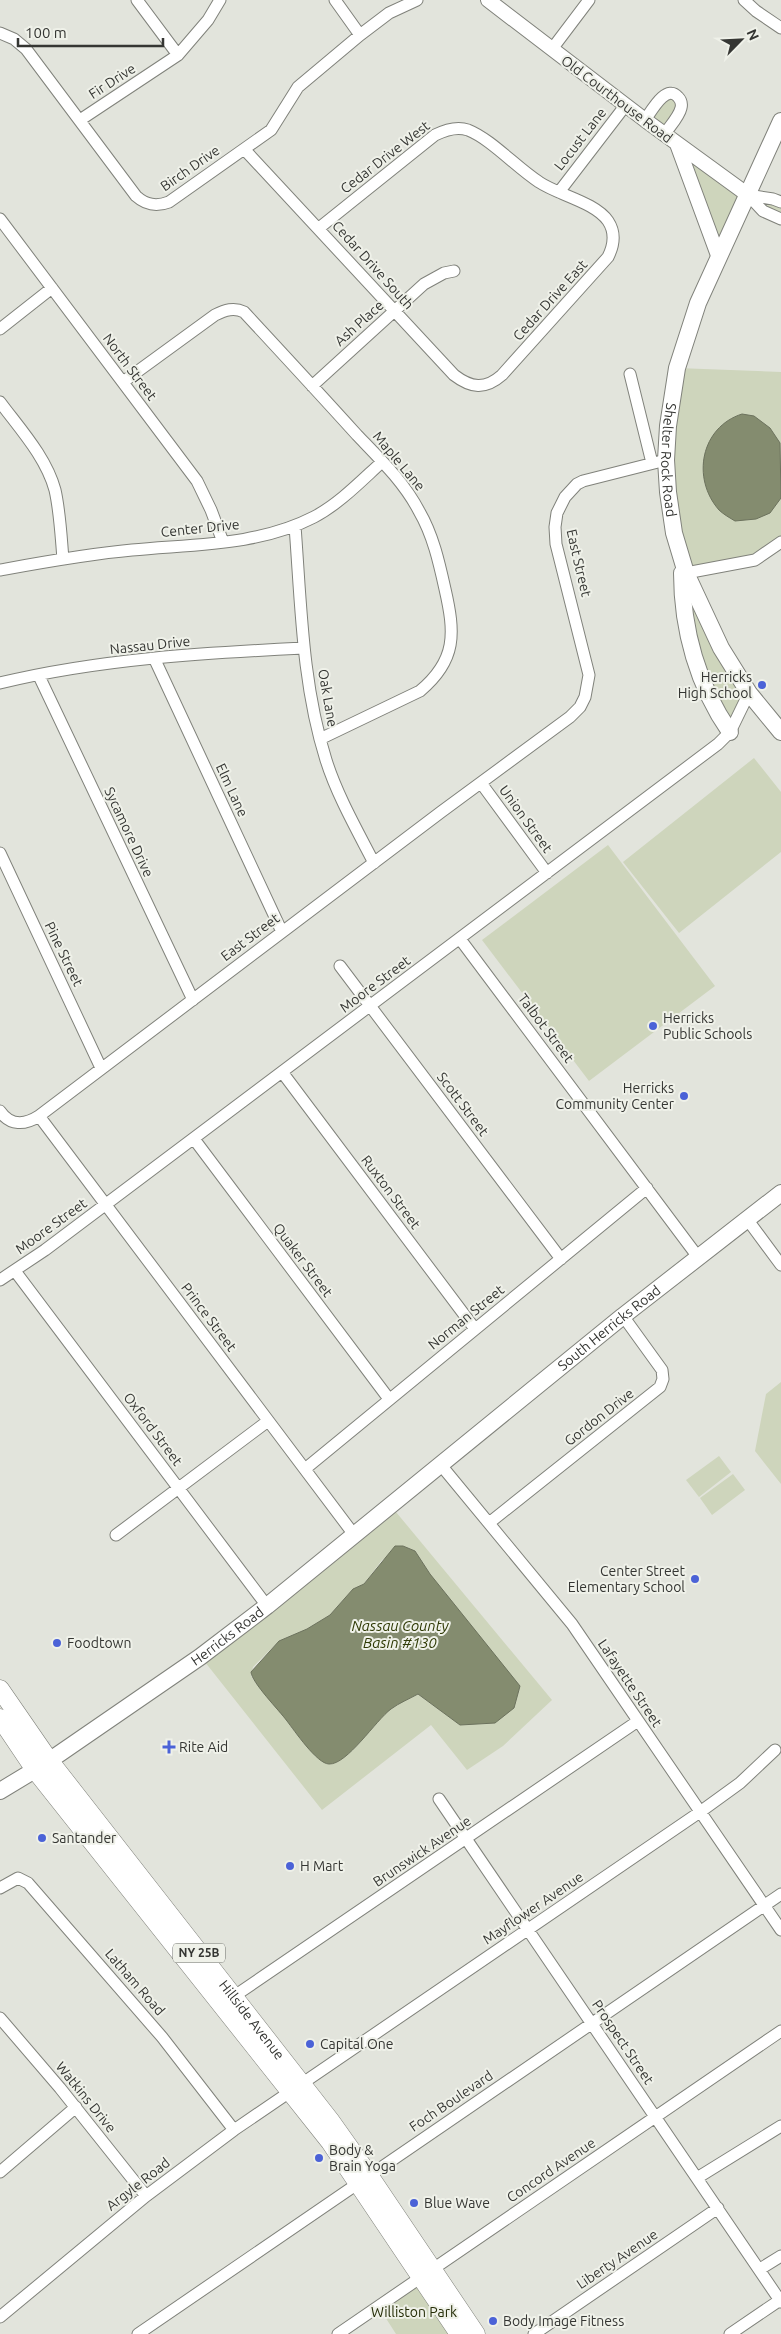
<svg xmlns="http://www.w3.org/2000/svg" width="781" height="2334" viewBox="0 0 781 2334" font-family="Ubuntu,sans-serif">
	<rect width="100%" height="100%" fill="#e2e4dc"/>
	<path fill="#ced5bc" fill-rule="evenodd" d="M662,97l19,4 -17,34 -19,-15z
		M677,144l71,51 33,7v17l-33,-24 -29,63z
		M677,368l104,4v170l-26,18 -68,13 62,120 -19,39 -21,-33 -41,-207z
		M754,758l27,34v60l-102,81 -56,-71z
		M608,845l107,141 -126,95 -107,-141z
		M781,1382v102l-26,-33 11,-57z
		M719,1456l12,16 -32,25 -13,-17z
		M733,1474l12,16 -33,25 -12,-17z
		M391,1506l161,194 -49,46 -36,24 -36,-45 -109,85 -121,-153zM403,1546l12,5 15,23 30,151 -42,-31c-9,5 -20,9 -28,16 -20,15 -35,48 -61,54 -25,-14 -40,-42 -57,-64 -7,-8 -15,-14 -21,-24l2,-9 26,-26 28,-12 23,-14 23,-26 11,-5 18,-24z
		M420,2281l35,53h-59l-16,-25z"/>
	<path fill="#848c6f" stroke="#6c725d" d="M742,414l12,2 16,12 10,15 1,55 -11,15 -14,6 -21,2c-5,-3 -12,-7 -16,-11 -28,-32 -18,-83 23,-96z
		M395,1546h8l12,5 15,23 90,112 -6,22 -19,15 -35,2 -42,-31c-9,5 -19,9 -27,15 -15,11 -44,56 -62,55 -12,0 -35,-34 -42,-43 -8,-11 -35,-38 -36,-49l28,-31 28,-12 23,-14 23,-26 11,-5z"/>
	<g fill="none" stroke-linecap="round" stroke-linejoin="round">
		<defs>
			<path id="minor" d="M137,0l41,55
				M335,0l25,35
				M744,0l12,11 25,17
				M0,33l14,6 12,10 110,147c10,9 20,11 33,6l102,-72 27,-43 62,-52 29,-22 28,-13
				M552,49l37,-49
				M80,120l98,-65 30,-35 12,-20
				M645,120c6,-8 21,-37 33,-23 3,3 4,7 3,11 -2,9 -12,19 -17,27
				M244,149l210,226c17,13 31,15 48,0l106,-118c6,-12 8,-24 0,-36 -13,-19 -50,-26 -69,-39 -22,-14 -48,-43 -71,-52 -11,-4 -23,0 -33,5l-116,93
				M559,192l66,-86
				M748,195l15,16 18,8
				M748,195l25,4 8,3
				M0,219l197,262 14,29 12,32
				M0,329l52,-41
				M630,374l22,89
				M123,382l92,-67c10,-5 19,-8 29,-3 38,41 76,82 113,123 22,23 47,47 62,76 14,24 20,51 26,78 10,44 12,71 -25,102l-100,48
				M312,386l112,-102 20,-11 10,-2
				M0,402c20,27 46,55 55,88 5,22 6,46 8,69
				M295,526c6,78 7,158 31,234 11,35 31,70 48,103
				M0,570c44,-8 87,-16 132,-20 61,-6 126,-4 182,-33 25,-13 47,-36 68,-55
				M686,573l69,-13 26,-18
				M155,660l127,272
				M39,676l154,324
				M0,683c99,-24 203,-30 304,-35
				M481,783l66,90
				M0,853l101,215
				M460,939l238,318
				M340,966l221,293
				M282,1072l193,257
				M0,1111c10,15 25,14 39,5l402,-304 129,-95 10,-10 5,-10 4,-22 -33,-131 -1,-17 2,-14 8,-16 12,-13 6,-3 83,-21
				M39,1116l316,420
				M194,1139l195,260
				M747,1219l34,46
				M15,1271l252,335
				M0,1280l45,-30 673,-506 12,-12 19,-39
				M440,1464l132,160 209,306
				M305,1469l342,-281
				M489,1523l171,-136 3,-8 -1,-9 -39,-54
				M116,1535l152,-114
				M439,1799l342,503
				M0,1888l18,-10 10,5 134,154 72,93
				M230,1999l408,-278
				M0,2018l60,70 86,108
				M0,2172l76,-65
				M697,2178l84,-52
				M760,2269l21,-13
				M0,2317l146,-121 88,-66 466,-318 40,-29 35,-33
				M138,2334l643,-440
				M338,2334l443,-303
				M534,2334l184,-126
				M730,2334l50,-34"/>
			<path id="tertiary" d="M488,0l157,120 103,75
				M677,144l42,114"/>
			<g id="secondary">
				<path id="s1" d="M781,121l-83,182 -21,65 -9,58 -2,34 2,32 6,41 12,40 35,75 28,45 32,39"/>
				<path d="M682,573c0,57 16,113 48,159"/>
				<path id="s2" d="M0,1791l43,-26 157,-108 67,-51 356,-290 158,-123"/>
			</g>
			<g id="primary">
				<path id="s3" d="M0,1689l49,71 281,360 39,55 107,159"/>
				<path d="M0,1718l35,52 295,372 129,192"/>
			</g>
		</defs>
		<use href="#minor" stroke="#80827b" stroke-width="13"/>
		<use href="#tertiary" stroke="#80827b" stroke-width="16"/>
		<use href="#secondary" stroke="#80827b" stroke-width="18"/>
		<use href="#primary" stroke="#80827b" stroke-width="19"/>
		<use href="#minor" stroke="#fff" stroke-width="11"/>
		<use href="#tertiary" stroke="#fff" stroke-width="14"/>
		<use href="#secondary" stroke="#fff" stroke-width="16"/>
		<use href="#primary" stroke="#fff" stroke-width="18"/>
	</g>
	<g fill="#4b62d7" stroke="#eff1e9" stroke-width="2">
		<circle cx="762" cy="685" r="5"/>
		<circle cx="653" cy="1026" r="5"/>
		<circle cx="684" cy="1096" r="5"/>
		<circle cx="695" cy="1579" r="5"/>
		<circle cx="57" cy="1643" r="5"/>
		<path d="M166.5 1739.5h5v5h5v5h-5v5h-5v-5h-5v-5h5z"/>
		<circle cx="42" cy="1838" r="5"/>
		<circle cx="290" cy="1866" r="5"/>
		<circle cx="310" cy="2044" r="5"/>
		<circle cx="319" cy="2158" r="5"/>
		<circle cx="414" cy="2203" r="5"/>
		<circle cx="493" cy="2321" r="5"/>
	</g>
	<g text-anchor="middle" stroke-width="4" stroke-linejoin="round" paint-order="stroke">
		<rect fill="#eff1e9" stroke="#6d6e6a" stroke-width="1" x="173" y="1943.5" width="52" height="19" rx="4"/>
		<g font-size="12" font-weight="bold" fill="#353633">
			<text x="199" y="1957">NY 25B</text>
		</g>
		<g font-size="14" fill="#353633" stroke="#eff1e9">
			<text transform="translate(112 81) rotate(-33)" y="5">Fir Drive</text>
			<text transform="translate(617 99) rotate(37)" y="5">Old Courthouse Road</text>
			<text transform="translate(580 139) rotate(-52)" y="5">Locust Lane</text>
			<text transform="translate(385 157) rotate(-38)" y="5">Cedar Drive West</text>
			<text transform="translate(190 168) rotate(-35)" y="5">Birch Drive</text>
			<text transform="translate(373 265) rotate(48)" y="5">Cedar Drive South</text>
			<text transform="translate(550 300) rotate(-48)" y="5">Cedar Drive East</text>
			<text transform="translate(359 323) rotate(-42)" y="5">Ash Place</text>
			<text transform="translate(130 367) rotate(53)" y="5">North Street</text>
			<text transform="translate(399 461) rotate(50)" y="5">Maple Lane</text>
			<text dy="5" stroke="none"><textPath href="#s1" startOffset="361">Shelter Rock Road</textPath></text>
			<text transform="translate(200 528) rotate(-6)" y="5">Center Drive</text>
			<text transform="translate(579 563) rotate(77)" y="5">East Street</text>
			<text transform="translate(150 645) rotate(-6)" y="5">Nassau Drive</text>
			<text transform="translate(328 698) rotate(80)" y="5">Oak Lane</text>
			<text transform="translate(232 790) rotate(65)" y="5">Elm Lane</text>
			<text transform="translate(526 819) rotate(54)" y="5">Union Street</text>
			<text transform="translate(129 832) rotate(65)" y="5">Sycamore Drive</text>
			<text transform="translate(250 937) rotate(-37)" y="5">East Street</text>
			<text transform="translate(64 954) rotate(64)" y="5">Pine Street</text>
			<text transform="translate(375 984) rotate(-37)" y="5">Moore Street</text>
			<text transform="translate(546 1028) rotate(53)" y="5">Talbot Street</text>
			<text transform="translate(463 1104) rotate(53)" y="5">Scott Street</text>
			<text transform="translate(391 1192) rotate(53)" y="5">Ruxton Street</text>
			<text transform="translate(51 1226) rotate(-36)" y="5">Moore Street</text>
			<text transform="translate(303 1260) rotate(53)" y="5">Quaker Street</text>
			<text transform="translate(209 1317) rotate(53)" y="5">Prince Street</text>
			<text transform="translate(466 1317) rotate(-39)" y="5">Norman Street</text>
			<text dy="5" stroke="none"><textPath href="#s2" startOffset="766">South Herricks Road</textPath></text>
			<text transform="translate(599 1417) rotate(-38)" y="5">Gordon Drive</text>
			<text transform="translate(153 1429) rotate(53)" y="5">Oxford Street</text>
			<text dy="5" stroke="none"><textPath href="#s2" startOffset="275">Herricks Road</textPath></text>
			<text transform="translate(630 1683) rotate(56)" y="5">Lafayette Street</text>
			<text transform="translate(422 1851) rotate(-34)" y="5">Brunswick Avenue</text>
			<text transform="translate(533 1908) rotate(-34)" y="5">Mayflower Avenue</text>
			<text transform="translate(135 1982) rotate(49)" y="5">Latham Road</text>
			<text dy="5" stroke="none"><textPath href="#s3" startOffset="416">Hillside Avenue</textPath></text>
			<text transform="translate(623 2042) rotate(56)" y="5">Prospect Street</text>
			<text transform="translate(86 2097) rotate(51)" y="5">Watkins Drive</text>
			<text transform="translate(451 2101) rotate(-34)" y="5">Foch Boulevard</text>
			<text transform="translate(551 2170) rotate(-34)" y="5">Concord Avenue</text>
			<text transform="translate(138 2184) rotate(-38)" y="5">Argyle Road</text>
			<text transform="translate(617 2259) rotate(-34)" y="5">Liberty Avenue</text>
		</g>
		<g font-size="14" fill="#353633" stroke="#eff1e9" text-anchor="start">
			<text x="752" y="682" text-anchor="end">Herricks<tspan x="752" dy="16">High School</tspan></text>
			<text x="663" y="1023">Herricks<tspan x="663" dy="16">Public Schools</tspan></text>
			<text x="674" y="1093" text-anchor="end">Herricks<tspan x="674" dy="16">Community Center</tspan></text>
			<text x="685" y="1576" text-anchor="end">Center Street<tspan x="685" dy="16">Elementary School</tspan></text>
			<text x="67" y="1648">Foodtown</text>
			<text x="179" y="1752">Rite Aid</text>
			<text x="52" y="1843">Santander</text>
			<text x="300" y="1871">H Mart</text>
			<text x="320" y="2049">Capital One</text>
			<text x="329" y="2155">Body &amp;<tspan x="329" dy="16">Brain Yoga</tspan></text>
			<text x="424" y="2208">Blue Wave</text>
			<text x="503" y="2326">Body Image Fitness</text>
		</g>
		<g font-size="14" fill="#252d07" stroke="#eff1e9">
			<text x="414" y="2317">Williston Park</text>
		</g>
		<g font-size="15" font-style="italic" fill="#2f3a05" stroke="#eff1e9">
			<text x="400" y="1631">Nassau County<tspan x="400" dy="17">Basin #130</tspan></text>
		</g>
	</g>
	<g transform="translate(741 40) rotate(66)" stroke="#eff1e9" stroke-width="4" paint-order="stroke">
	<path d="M0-4L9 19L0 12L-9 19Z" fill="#353633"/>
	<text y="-8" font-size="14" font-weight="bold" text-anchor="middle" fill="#353633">N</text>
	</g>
	<path d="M18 38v8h145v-8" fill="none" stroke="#353633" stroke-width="2.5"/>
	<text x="25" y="38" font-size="15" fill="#353633" stroke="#eff1e9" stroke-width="4" paint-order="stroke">100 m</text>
</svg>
